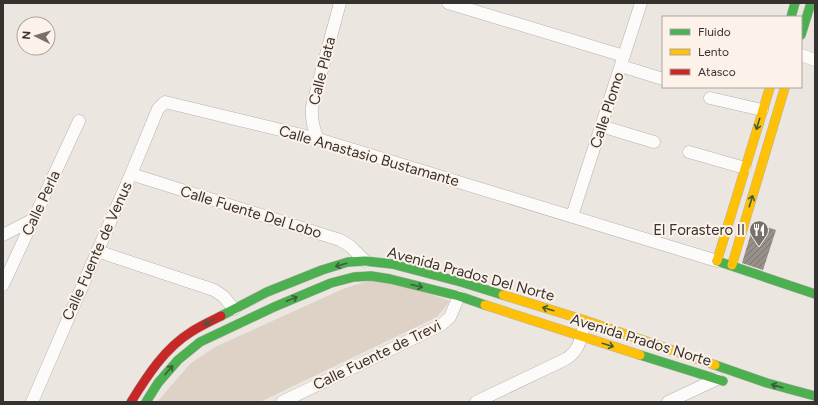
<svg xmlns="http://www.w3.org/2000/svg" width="818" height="405" viewBox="0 0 818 405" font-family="Figtree,sans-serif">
	<defs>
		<pattern id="building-hatch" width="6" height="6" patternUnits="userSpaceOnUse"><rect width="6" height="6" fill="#979089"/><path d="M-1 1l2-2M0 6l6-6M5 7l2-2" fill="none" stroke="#7c7670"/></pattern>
	</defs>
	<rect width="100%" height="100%" fill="#ece6e0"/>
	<path fill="#ded1c6" d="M380,277l70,24 -13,16 -177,85h-103l33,-38 25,-17 128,-58z"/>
	<path fill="url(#building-hatch)" d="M754,223l22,7 -13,40 -21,-7z"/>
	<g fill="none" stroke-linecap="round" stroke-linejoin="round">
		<defs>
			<path id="street" d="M448,3l176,53
				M801,55l14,5
				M621,66l42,13
				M710,98l52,12
				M601,126l53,16
				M318,139c-5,-11 -7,-20 -6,-32l28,-104
				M689,152l56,16
				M131,174l209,66 10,6 15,15
				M572,216l69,-213
				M3,235l29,-15
				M97,251l117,39 9,6 11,13
				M3,285l76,-164
				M32,402l99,-228 27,-65 7,-7 153,37 399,122
				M282,402l159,-77 9,-8 9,-21
				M476,402l90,-43c11,-7 14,-16 17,-29
				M668,402l49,-23"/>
			<path id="fast" d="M791,17l4,-14
				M801,35l10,-32
				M717,261l98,33
				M221,316l46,-24 55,-22 26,-8 17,-1 27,3 69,18 42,13
				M640,355l83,26
				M715,365l52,18 48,13
				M146,402l12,-19 20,-23 22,-18 74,-35 57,-24 23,-6 17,-1 19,3 69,17 26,9"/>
			<path id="slow" d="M717,261l53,-174
				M732,265l53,-178
				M503,295l81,25 131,45
				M485,305l155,50"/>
			<path id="jam" d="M131,402c16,-26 34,-54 60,-70 9,-6 20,-11 30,-16"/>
		</defs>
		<use href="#street" stroke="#b6b2ad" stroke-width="13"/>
		<use href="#fast" stroke="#b6b2ad" stroke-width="10"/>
		<use href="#slow" stroke="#b6b2ad" stroke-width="10"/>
		<use href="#jam" stroke="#b6b2ad" stroke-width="10"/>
		<use href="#street" stroke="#fcfbfa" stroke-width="12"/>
		<use href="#fast" stroke="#4caf50" stroke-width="9"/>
		<use href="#slow" stroke="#ffc107" stroke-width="9"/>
		<use href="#jam" stroke="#c62828" stroke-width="9"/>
	</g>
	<defs><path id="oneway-shaft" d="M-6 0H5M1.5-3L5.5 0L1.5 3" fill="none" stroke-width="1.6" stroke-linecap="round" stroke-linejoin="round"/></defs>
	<g stroke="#3e5e3b">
		<use href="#oneway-shaft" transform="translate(758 124) rotate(107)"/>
		<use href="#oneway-shaft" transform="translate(751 201) rotate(-73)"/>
		<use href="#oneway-shaft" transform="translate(341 265) rotate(164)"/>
		<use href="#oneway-shaft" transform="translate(417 286) rotate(14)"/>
		<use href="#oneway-shaft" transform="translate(292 299) rotate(-22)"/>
		<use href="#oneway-shaft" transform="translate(548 309) rotate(-163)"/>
		<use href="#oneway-shaft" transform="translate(209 322) rotate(152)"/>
		<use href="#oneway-shaft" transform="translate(608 345) rotate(17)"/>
		<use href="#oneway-shaft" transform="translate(169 370) rotate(-49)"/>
		<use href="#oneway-shaft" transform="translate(777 386) rotate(-164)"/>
	</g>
	<defs>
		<symbol id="restaurant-pin" viewBox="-11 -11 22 30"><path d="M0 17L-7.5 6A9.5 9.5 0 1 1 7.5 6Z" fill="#76716d" stroke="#fdf2e9"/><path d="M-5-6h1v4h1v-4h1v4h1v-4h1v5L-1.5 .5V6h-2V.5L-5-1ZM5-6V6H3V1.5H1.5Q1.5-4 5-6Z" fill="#fff"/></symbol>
	</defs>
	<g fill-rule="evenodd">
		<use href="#restaurant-pin" x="748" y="219" width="22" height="30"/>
	</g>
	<g text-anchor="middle" stroke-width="4" stroke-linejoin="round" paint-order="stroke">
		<g font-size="15" fill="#36322f" stroke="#fdf2e9">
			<text transform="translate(322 71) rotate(-76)" y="5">Calle Plata</text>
			<text transform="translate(607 110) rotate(-72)" y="5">Calle Plomo</text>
			<text transform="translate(369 156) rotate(16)" y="5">Calle Anastasio Bustamante</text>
			<text transform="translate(41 203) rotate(-65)" y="5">Calle Perla</text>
			<text transform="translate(251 212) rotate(17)" y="5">Calle Fuente Del Lobo</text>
			<text transform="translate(97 251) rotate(-66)" y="5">Calle Fuente de Venus</text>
			<text transform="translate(471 274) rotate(15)" y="5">Avenida Prados Del Norte</text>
			<text transform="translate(641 340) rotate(17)" y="5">Avenida Prados Norte</text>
			<text transform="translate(377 355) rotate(-26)" y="5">Calle Fuente de Trevi</text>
		</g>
		<g font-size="15" fill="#36322f" stroke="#fdf2e9" text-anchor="end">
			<text x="745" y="235">El Forastero II</text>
		</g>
	</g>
	<rect width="818" height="405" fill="none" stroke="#36322f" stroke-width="8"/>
	<rect x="662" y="16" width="140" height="72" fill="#fdf2e9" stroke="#ada59f"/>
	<rect x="670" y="29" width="20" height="6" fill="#4caf50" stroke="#ada59f"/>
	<text x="698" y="36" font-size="12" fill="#36322f">Fluido</text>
	<rect x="670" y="49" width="20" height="6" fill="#ffc107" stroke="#ada59f"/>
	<text x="698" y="56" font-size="12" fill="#36322f">Lento</text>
	<rect x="670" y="69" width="20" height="6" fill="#c62828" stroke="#ada59f"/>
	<text x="698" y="76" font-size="12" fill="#36322f">Atasco</text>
	<g transform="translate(36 36) rotate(275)"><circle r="19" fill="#fdf2e9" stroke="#ada59f"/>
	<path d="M0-3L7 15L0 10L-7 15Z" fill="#76716d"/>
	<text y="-6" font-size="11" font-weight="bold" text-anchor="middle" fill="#36322f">N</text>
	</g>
</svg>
